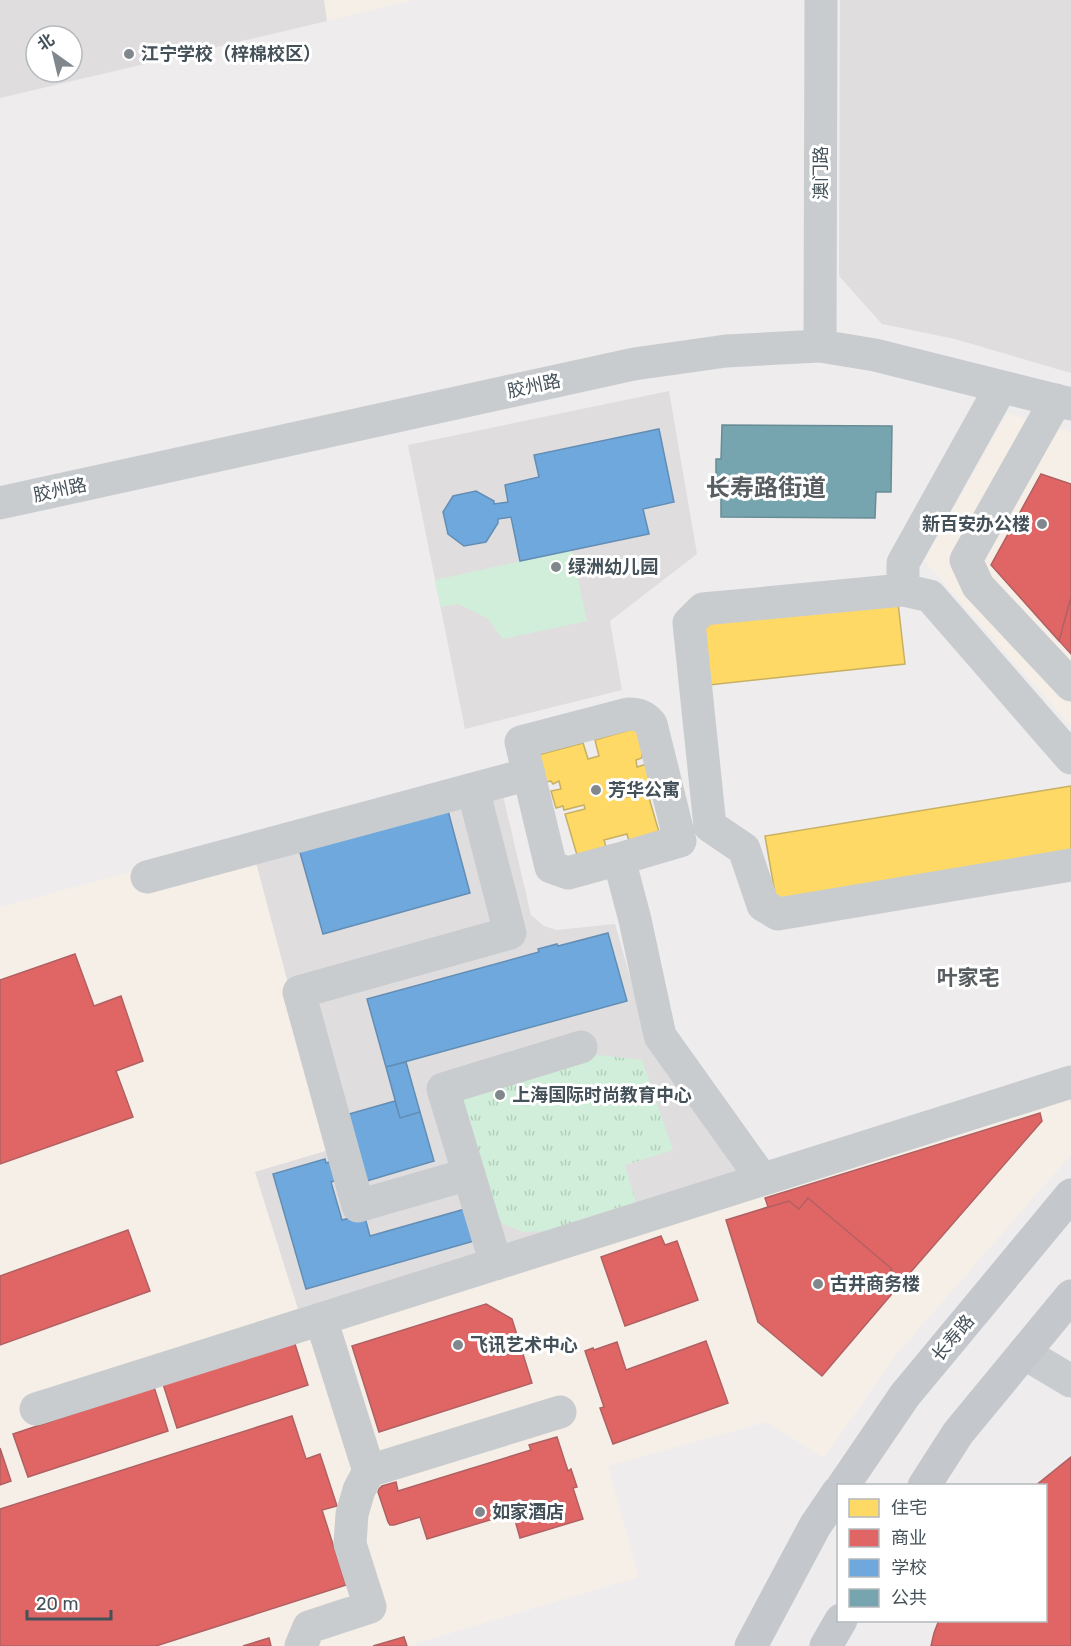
<svg xmlns="http://www.w3.org/2000/svg" width="1071" height="1646" viewBox="0 0 1071 1646" font-family="Rubik,'Noto Sans SC',sans-serif">
	<defs>
		<pattern id="grass-tufts" width="24" height="20" patternUnits="userSpaceOnUse" patternTransform="scale(1.5)"><rect width="24" height="20" fill="#d0eed9"/><path d="M3 7l-1-3M5 7V3M7 7l1-3M15 17l-1-3M17 17v-4M19 17l1-3" fill="none" stroke="#b4cebc"/></pattern>
	</defs>
	<rect width="100%" height="100%" fill="#eeeced"/>
	<path fill="#f6efe7" d="M324,0h90l-87,21z
		M1007,413l64,19v294l-147,-165z
		M250,840l83,309 -78,23 48,153 765,-230 3,10v50l-175,200 -72,103 -57,-36 -159,44 31,111 -225,67v2h-414v-739z"/>
	<path fill="#e0dddf" fill-rule="evenodd" d="M0,0h324l3,21 -327,77zM36,36h36v36h-36z
		M840,0h231v373l-116,-34 -73,-15 -43,-48z
		M669,391l28,163 -87,67 12,69 -157,39 -57,-284z
		M501,787l30,128 13,11 13,4 58,-6 21,74 8,43 92,130 -438,138 -43,-137 77,-23 -78,-294z"/>
	<path fill="url(#grass-tufts)" d="M599,1055l43,5 31,90 -48,15 11,37 -91,29 -22,1 -20,-8 -13,-19 -31,-108z"/>
	<path fill="#d0eed9" d="M572,550l15,71 -84,18 -16,-21 -28,-14 -18,3 -6,-27z"/>
	<path fill="#ffd966" stroke="#c7b062" stroke-width="1.5" d="M898,603l7,61 -196,21 -6,-61z
		M640,727l8,27 -6,1v3l-6,2 1,7 10,-3 5,17 -7,2 1,4 -20,6 1,4 20,-6 12,41 -30,9 -2,-7 -23,6 2,7 -29,8 -12,-41 20,-5 -1,-4 -20,5 -1,-4 -7,2 -5,-17 10,-2 -2,-8 -6,3 -2,-3 -5,1 -8,-27 45,-12 5,16 11,-3 -4,-16z
		M1071,786v65l-295,48 -11,-63z
		M1002,1620h10l18,26h-65z"/>
	<path fill="#e06666" stroke="#b16062" stroke-width="1.5" d="M1041,474l30,10v113l-12,44 -68,-76z
		M1041,474l30,10v170l-80,-89z
		M75,954l19,52 27,-10 22,65 -27,10 17,46 -133,47v-184z
		M1040,1113l2,8 -146,168 -74,87 -64,-54 -32,-102 42,-13 -3,-9z
		M808,1198l84,71 -8,10 12,10 -74,87 -64,-54 -32,-102 63,-19 10,8z
		M128,1230l22,61 -150,54v-69z
		M661,1236l4,9 12,-4 21,59 -73,26 -24,-69z
		M486,1304l26,15 20,64 -153,49 -27,-86z
		M294,1341l14,44 -131,43 -14,-44z
		M706,1341l22,62 -115,41 -13,-36 4,-1 -19,-56 8,-3 1,2 23,-8 9,28z
		M154,1387l14,44 -140,46 -15,-43z
		M292,1416l14,43 14,-5 17,52 -15,4 24,75 -190,61h-156v-137z
		M557,1437l11,34 3,-2 6,18 -4,1 10,31 -63,19 -7,-25 -86,26 -7,-22 -26,8h-4l-2,-3 -10,-30 1,-3 3,-3 14,-4 2,9 133,-41 -2,-5z
		M0,1448l11,33 -11,4z
		M1071,1457v189h-140l3,-13 5,-13h107v-134h-11z
		M404,1637l3,9h-34z
		M269,1638l2,8h-28z"/>
	<path fill="#6fa8dc" stroke="#628eb5" stroke-width="1.5" d="M659,429l15,73 -31,7 6,25 -129,27 -9,-44 -13,2v4l-12,19 -22,4 -16,-12 -5,-22 10,-16 23,-5 18,10v3l14,-2 -3,-17 34,-8 -5,-22z
		M447,807l23,86 -147,41 -24,-85z
		M608,933l19,68 -241,66 -19,-68 172,-47 -1,-3 19,-5 1,2z
		M406,1062l14,50 -20,6 -14,-51z
		M395,1101l5,17 20,-6 14,49 -74,22 -18,-67z
		M325,1159l1,4 10,-3 5,19 -10,3 11,38 22,-6 6,22 95,-27 9,32 -168,48 -33,-115z"/>
	<path fill="#76a5af" stroke="#678c95" stroke-width="1.5" d="M722,425l170,1 -1,66h-15l-1,26 -154,-1v-27h-5v-31h5z"/>
	<g fill="none" stroke-linecap="round" stroke-linejoin="round">
		<path stroke="#c9ccce" stroke-width="33" d="M820,346l1,-346
			M1056,400l-90,160 12,26 93,99
			M0,503l634,-139 92,-13 94,-5 55,9 196,49
			M903,590v-27l98,-176
			M1071,758l-141,-162 -27,-6 -200,19 -14,14 21,203 34,23 19,56 15,9 293,-49
			M619,859l-51,14 -17,-6 -30,-125 107,-28c10,0 16,2 23,10l29,117 -61,18 16,61 25,116 102,143
			M147,877l382,-103
			M469,1174l-111,32 -59,-214 211,-59 -37,-144
			M496,1264l-53,-175 138,-42
			M321,1319l48,152 191,-59
			M1024,1353l47,28
			M36,1409l1035,-327
			M301,1646l8,-19 61,-20 -20,-63 2,-30 7,-24 10,-19"/>
		<path stroke="#c4c8cc" stroke-width="33" d="M843,1486l62,-91 166,-200
			M924,1486l34,-53 113,-137
			M751,1646l64,-120 23,-34
			M826,1646l15,-26"/>
	</g>
	<g fill="#80878d" stroke="#fff" stroke-width="2">
		<circle cx="129" cy="54" r="6"/>
		<circle cx="1042" cy="524" r="6"/>
		<circle cx="556" cy="567" r="6"/>
		<circle cx="596" cy="790" r="6"/>
		<circle cx="500" cy="1095" r="6"/>
		<circle cx="818" cy="1284" r="6"/>
		<circle cx="458" cy="1345" r="6"/>
		<circle cx="480" cy="1512" r="6"/>
	</g>
	<g text-anchor="middle" stroke-width="6" stroke-linejoin="round" paint-order="stroke">
		<g font-size="18" font-weight="bold" fill="#445159" stroke="#fff" text-anchor="start">
			<text x="141" y="60">江宁学校（梓棉校区）</text>
			<text x="1030" y="530" text-anchor="end">新百安办公楼</text>
			<text x="568" y="573">绿洲幼儿园</text>
			<text x="608" y="796">芳华公寓</text>
			<text x="512" y="1101">上海国际时尚教育中心</text>
			<text x="830" y="1290">古井商务楼</text>
			<text x="470" y="1351">飞讯艺术中心</text>
			<text x="492" y="1518">如家酒店</text>
		</g>
		<g font-size="18" fill="#445159" stroke="#fff">
			<text transform="translate(821 173) rotate(-90)" y="6">澳门路</text>
			<text transform="translate(534 386) rotate(-12)" y="6">胶州路</text>
			<text transform="translate(60 490) rotate(-12)" y="6">胶州路</text>
			<text transform="translate(953 1338) rotate(-50)" y="6">长寿路</text>
		</g>
		<g font-size="21" font-weight="bold" fill="#585d61" stroke="#fff">
			<text x="968" y="985">叶家宅</text>
		</g>
		<g font-size="24" font-weight="bold" fill="#585d61" stroke="#fff">
			<text x="766" y="496">长寿路街道</text>
		</g>
	</g>
	<rect x="837" y="1484" width="210" height="138" fill="#ffffff" stroke="#b4b9bd" stroke-width="1.5"/>
	<rect x="849" y="1499" width="30" height="18" fill="#ffd966" stroke="#b4b9bd" stroke-width="1.5"/>
	<text x="891" y="1514" font-size="18" fill="#445159">住宅</text>
	<rect x="849" y="1529" width="30" height="18" fill="#e06666" stroke="#b4b9bd" stroke-width="1.5"/>
	<text x="891" y="1544" font-size="18" fill="#445159">商业</text>
	<rect x="849" y="1559" width="30" height="18" fill="#6fa8dc" stroke="#b4b9bd" stroke-width="1.5"/>
	<text x="891" y="1574" font-size="18" fill="#445159">学校</text>
	<rect x="849" y="1589" width="30" height="18" fill="#76a5af" stroke="#b4b9bd" stroke-width="1.5"/>
	<text x="891" y="1604" font-size="18" fill="#445159">公共</text>
	<g transform="translate(54 54) rotate(326)"><circle r="28" fill="#ffffff" stroke="#b4b9bd" stroke-width="1.5"/>
	<path d="M0-4.5L10 22L0 15L-10 22Z" fill="#80878d"/>
	<text y="-9" font-size="16" font-weight="bold" text-anchor="middle" fill="#445159">北</text>
	</g>
	<path d="M27 1610v9h84v-9" fill="none" stroke="#445159" stroke-width="3"/>
	<text x="36" y="1610" font-size="18" fill="#445159" stroke="#ffffff" stroke-width="4.5" paint-order="stroke">20 m</text>
</svg>
